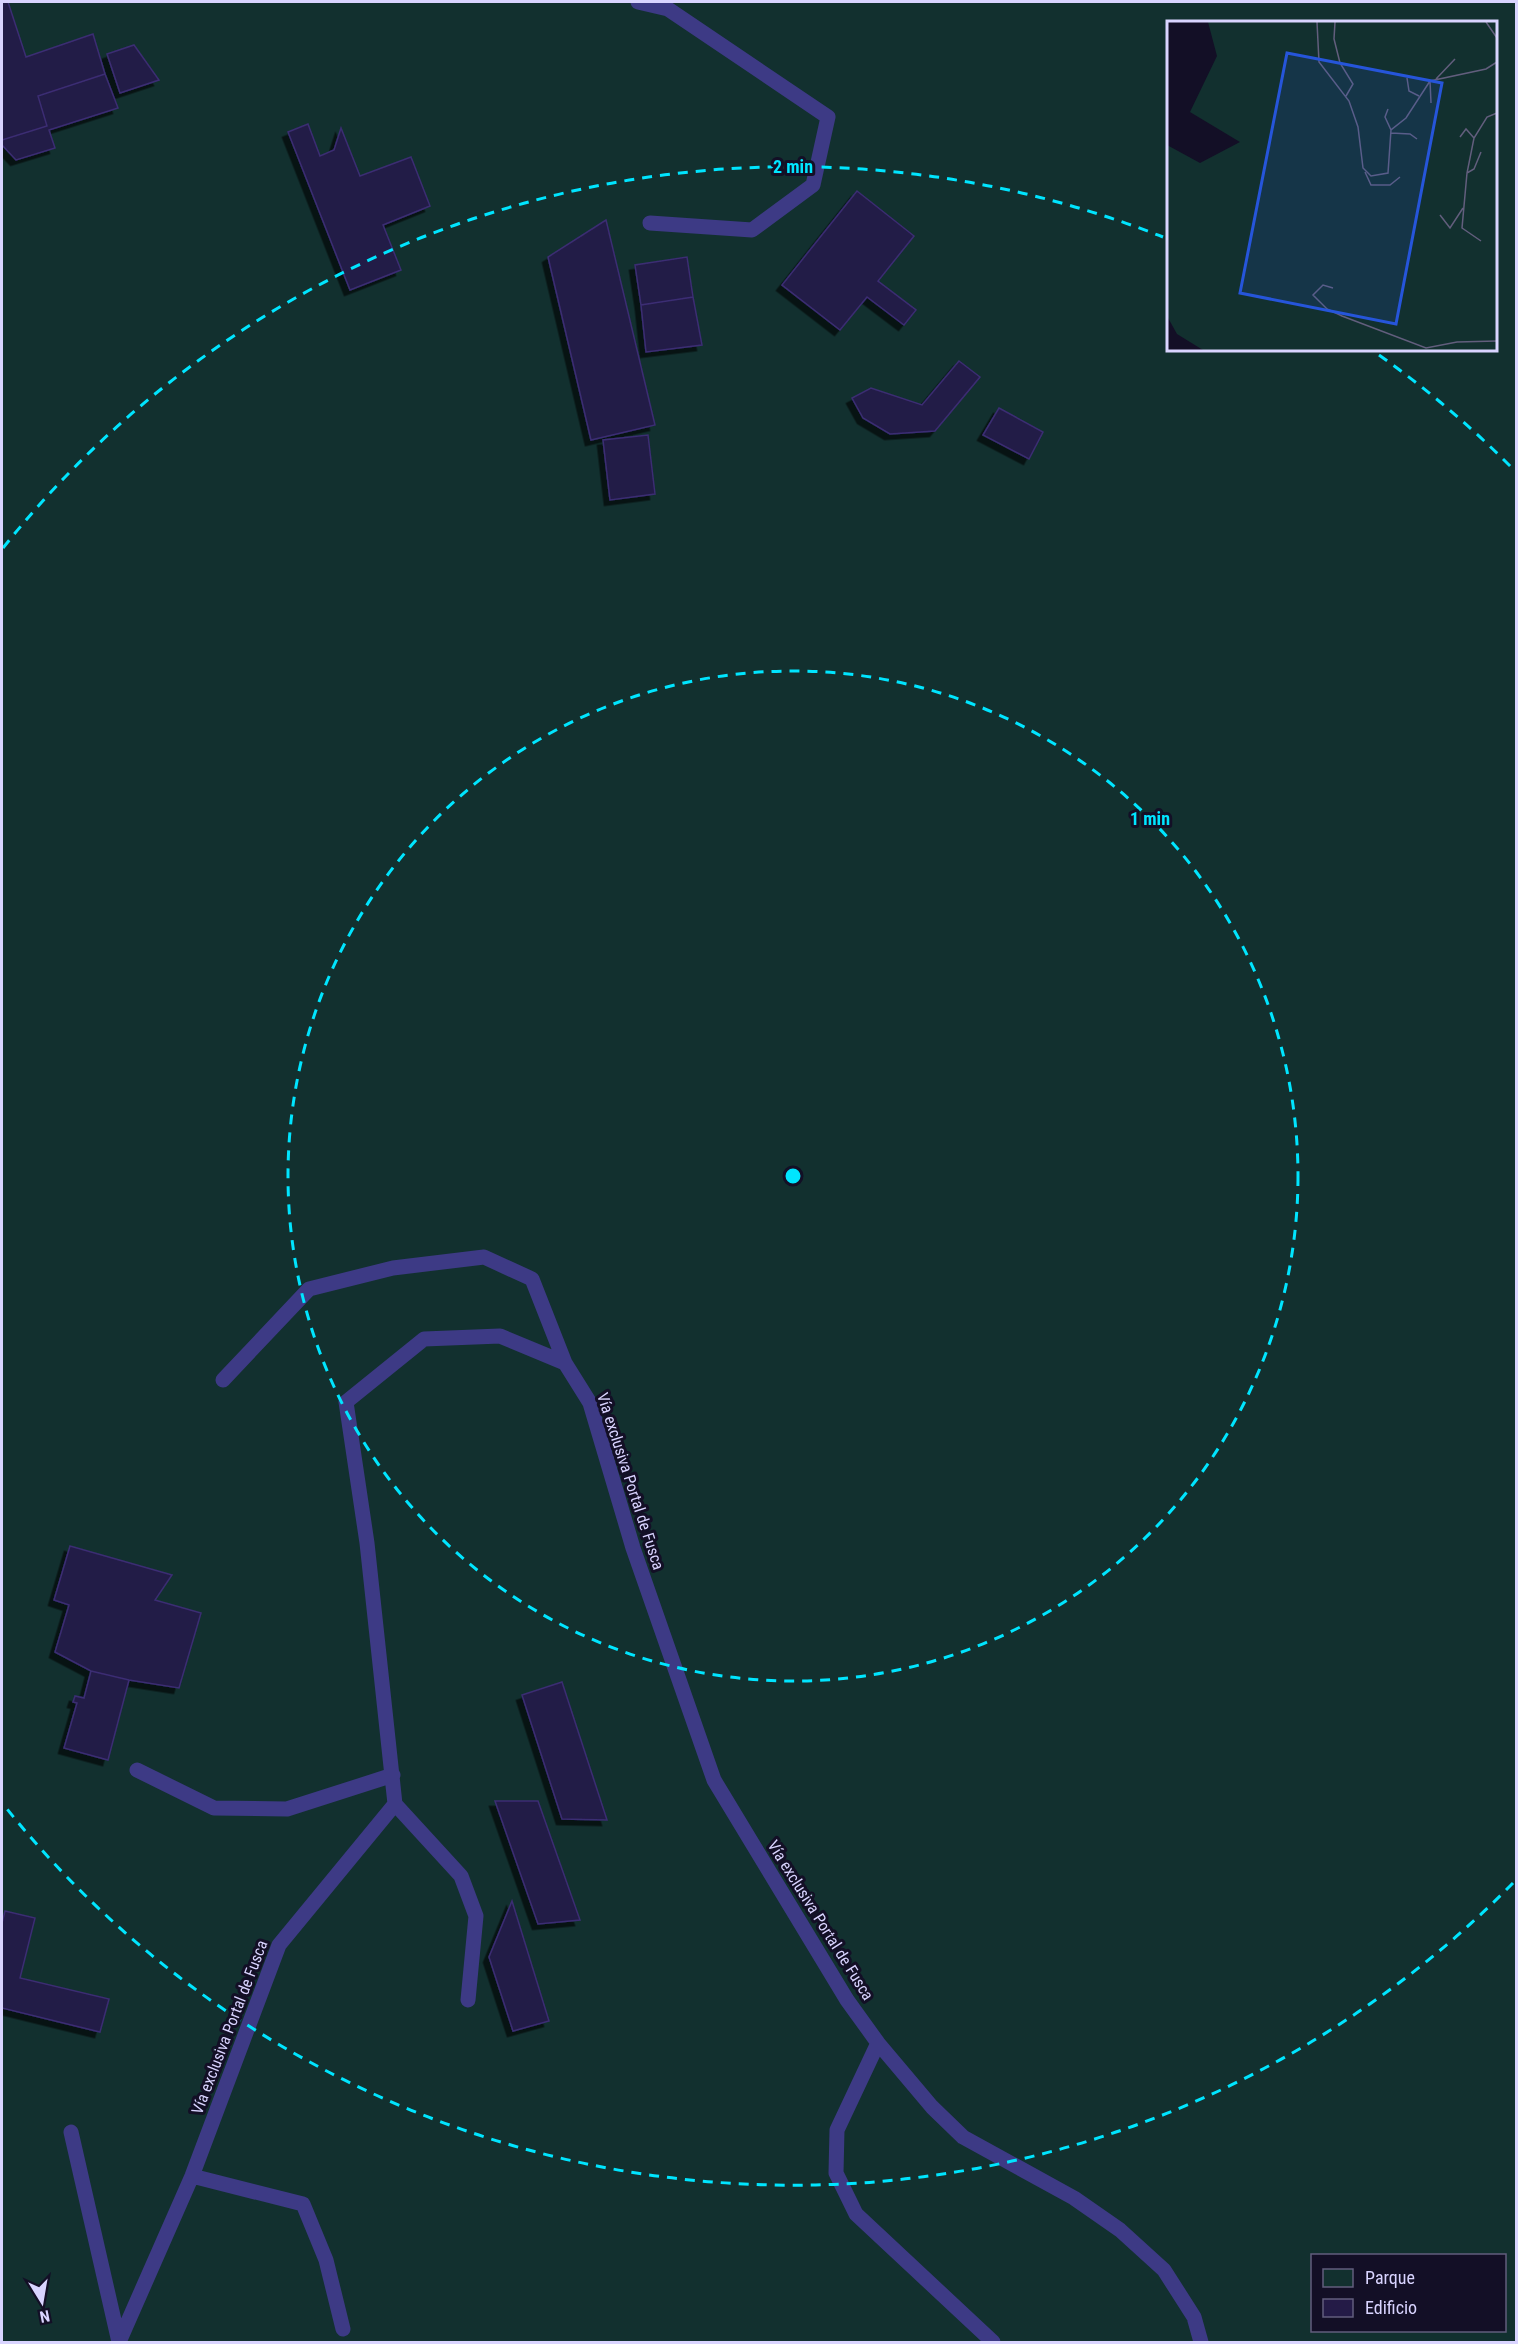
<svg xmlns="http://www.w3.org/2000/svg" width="1518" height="2344" viewBox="0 0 1518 2344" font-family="'Roboto Condensed',sans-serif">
	<defs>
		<filter id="shadow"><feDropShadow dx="-5.5" dy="5.5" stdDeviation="0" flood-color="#0009"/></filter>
	</defs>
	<rect width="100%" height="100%" fill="#130f26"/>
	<path fill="#12302f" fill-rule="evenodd" d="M2,2h1514v2340h-1514zM1168,22h328v328h-328zM1312,2256h192v74h-192z"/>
	<path fill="#241b47" stroke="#3b2d73" stroke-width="1.5" filter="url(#shadow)" d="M2,2h6l18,55 67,-23 12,40 -67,22 9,30 -45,14z
		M134,45l25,35 -39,13 -13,-39z
		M105,74l13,34 -69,22 6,18 -39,12 -14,-15v-5l45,-14 -9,-30z
		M308,124l12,32 14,-6 7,-22 19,48 51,-19 19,49 -47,19 18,45 -51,20 -62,-158z
		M857,191l57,45 -36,45 38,29 -12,15 -37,-28 -27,33 -58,-45z
		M606,220l49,205 -64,15 -43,-183z
		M687,257l6,40 -52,8 -6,-40z
		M693,297l9,48 -56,7 -5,-47z
		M959,361l21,16 -45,54 -45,3 -27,-16 -11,-20 19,-10 51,17z
		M999,408l44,24 -14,27 -46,-24z
		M648,435l7,59 -45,6 -7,-60z
		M70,1546l102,29 -17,25 46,13 -22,75 -50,-8 -38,-9 -36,-19 14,-47 -15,-5z
		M91,1671l38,9 -21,80 -44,-12 13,-45 -4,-1 2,-6 9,2z
		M562,1682l45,138 -45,-1 -40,-124z
		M495,1801h43l42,119 -42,4z
		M512,1901l37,120 -36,10 -24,-74z
		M5,1911l30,7 -15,60 89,21 -9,33 -98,-24v-85z"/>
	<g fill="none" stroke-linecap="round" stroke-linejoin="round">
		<path stroke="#3d3a85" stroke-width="15" d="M638,2l30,7 160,108 -15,68 -61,45 -102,-7
			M223,1380l86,-91 84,-21 91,-11 48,22 33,84
			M137,1770l77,38 73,1 106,-34
			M395,1804l66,72 15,40 -8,84
			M878,2043l-41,87 -1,43 20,41 137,128
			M71,2132l48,210
			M192,2176l111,28 23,56 17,69
			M119,2342l73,-166 87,-231 116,-141 -28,-261 -21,-141 78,-63 76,-3 65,27 25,40 43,145 81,232 133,220 31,43 54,64 31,30 111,61 46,32 44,40 30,47 7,25"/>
	</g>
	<g fill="none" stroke="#00e5ff" stroke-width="3" stroke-dasharray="10 8">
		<circle cx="793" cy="1176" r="505"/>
		<path d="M1513 1883A1009 1009 0 0 1 3 1804M3 548A1009 1009 0 0 1 1163 237M1379 355A1009 1009 0 0 1 1513 469"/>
	</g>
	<g text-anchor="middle" stroke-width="6" stroke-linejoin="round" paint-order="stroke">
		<g font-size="16" fill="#d9d4ff" stroke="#130f26">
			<text transform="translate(631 1481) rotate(72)" y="6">Vía exclusiva Portal de Fusca</text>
			<text transform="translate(821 1920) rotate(58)" y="6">Vía exclusiva Portal de Fusca</text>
			<text transform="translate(229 2027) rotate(-69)" y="6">Vía exclusiva Portal de Fusca</text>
		</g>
	</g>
	<g transform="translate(1167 21)">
		<rect width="330" height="330" fill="#130f26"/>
		<path d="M41,1h289v328h-294l-26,-16 -10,-18v-171l33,18 40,-21 -50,-30 27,-56z" fill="#12302f"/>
		<path fill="none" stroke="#625e7d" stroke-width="1.5" d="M150,1l2,40 30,39 9,26 5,41 8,8 17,-3 3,-43 15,-12 24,-37 56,-12 11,-7M168,1l-1,17 6,24 13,21 -7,12M319,1l11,16M240,57l2,13 10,5M269,58l19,-20M263,60l1,22M221,88l-3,8 6,13M224,112l19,1 7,5M293,116l6,-8 8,9M198,151l6,13h19l10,-8M300,152l7,-4 7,-17M273,194l10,13 13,-20M314,220l-19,-13 5,-55 7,-35 13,-21 10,-4M166,267l-10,-3 -10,10 14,14 15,7 84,32 31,-6 40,-1"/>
		<path fill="#2655da" fill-opacity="0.15" stroke="#2655da" stroke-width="3" d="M120,32l155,30 -46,241 -156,-31z"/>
		<rect width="330" height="330" fill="none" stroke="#d9d4ff" stroke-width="3"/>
	</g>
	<circle cx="793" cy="1176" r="9" fill="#00e5ff" stroke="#130f26" stroke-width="3"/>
	<g font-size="18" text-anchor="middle" font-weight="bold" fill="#00e5ff" stroke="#130f26" stroke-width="6" stroke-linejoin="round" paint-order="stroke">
		<text x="793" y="173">2 min</text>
		<text x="1150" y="825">1 min</text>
	</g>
	<rect width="1518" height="2344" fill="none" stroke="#d9d4ff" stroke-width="6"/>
	<rect x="1311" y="2254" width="195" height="78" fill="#130f26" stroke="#625e7d" stroke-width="1.5"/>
	<rect x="1323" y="2269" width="30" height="18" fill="#12302f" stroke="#625e7d" stroke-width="1.5"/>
	<text x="1365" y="2284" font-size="18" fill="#d9d4ff">Parque</text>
	<rect x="1323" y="2299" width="30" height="18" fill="#241b47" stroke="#625e7d" stroke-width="1.5"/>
	<text x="1365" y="2314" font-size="18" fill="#d9d4ff">Edificio</text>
	<g transform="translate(42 2302) rotate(169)" stroke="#130f26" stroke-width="4.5" paint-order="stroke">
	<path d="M0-4.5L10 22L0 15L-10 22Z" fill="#d9d4ff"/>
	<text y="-9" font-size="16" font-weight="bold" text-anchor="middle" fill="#d9d4ff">N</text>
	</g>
</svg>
